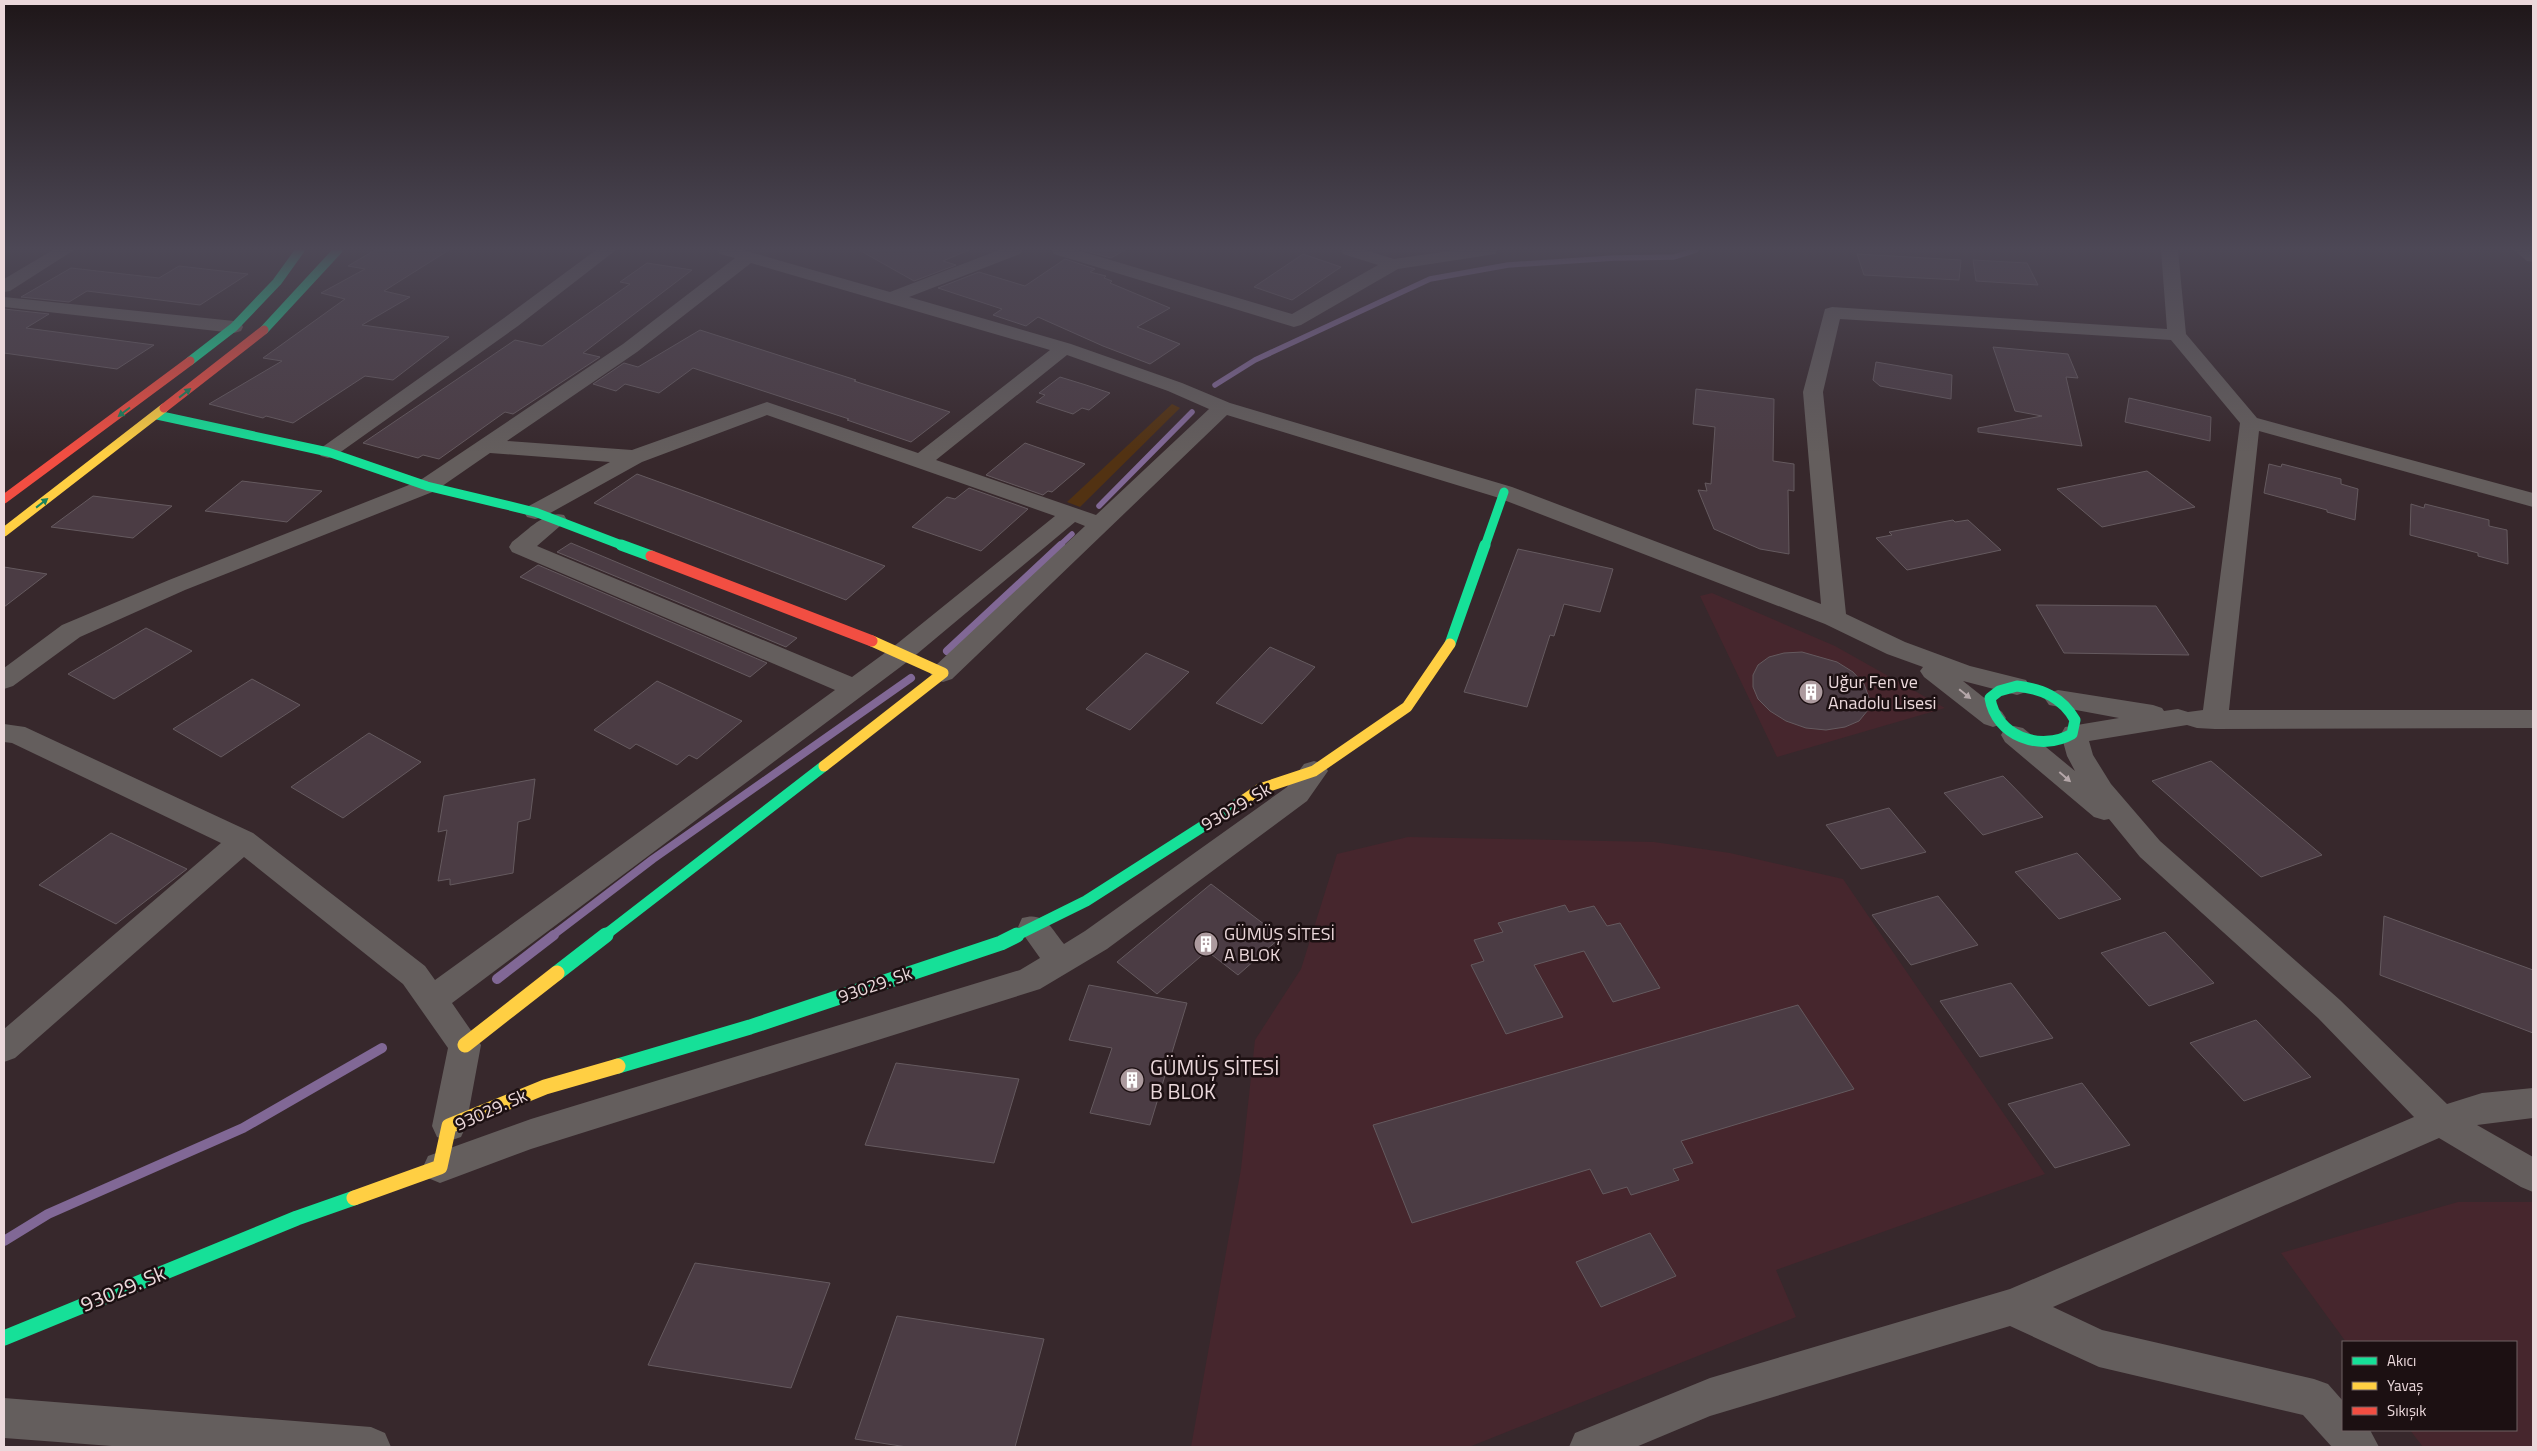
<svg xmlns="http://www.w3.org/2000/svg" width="2537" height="1451" viewBox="0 0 2537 1451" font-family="'Titillium Web',sans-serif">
	<rect width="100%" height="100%" fill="#37282c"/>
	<path fill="#46262d" d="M1712,593l123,53 110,62 -168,49 -77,-161z
		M1408,837l246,5 76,11 113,26 202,295 -269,96 20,47 -327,130h-278l50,-278 14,-129 46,-71 36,-115z
		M2458,1202h75v245h-110l-13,-17h106v-88h-170l-65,-89z"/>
	<path fill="#523212" d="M1172,404l8,4 -100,99 -13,-5z"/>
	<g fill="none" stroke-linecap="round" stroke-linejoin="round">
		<path stroke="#816896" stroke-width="5.5" d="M1215,385l40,-25 175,-81 78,-14 106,-7 60,-1 22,-7
			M1099,506l93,-94
			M1059,546l13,-12"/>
		<path stroke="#816896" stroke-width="8" d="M947,651l114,-106
			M552,936l101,-77 258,-181"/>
		<path stroke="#816896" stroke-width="10" d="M497,979l57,-44
			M4,1241l44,-27 195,-86 139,-80"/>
	</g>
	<path fill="#4b3c44" stroke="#655a5f" d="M375,250h74l-65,41 26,6 -48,28 87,12 -56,43 -28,-4 -72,47 -27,-7 -3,2 -54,-14 73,-43 -19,-3 82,-59 -24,-6 44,-24 -17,-3z
		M859,250h110l-26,11 13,4 -42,16z
		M1082,250h43l-14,8z
		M1303,254l38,13 -49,33 -38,-13z
		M1857,254l104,6 -2,20 -95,-5z
		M1065,259l30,10 -5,3 16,4 -2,2 8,3 -2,2 60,25 -33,19 43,17 -30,20 -47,-18 -65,-29 -12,9 -33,-11 9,-6 -64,-21 41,-16 46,14z
		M1973,260l54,3 11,22 -62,-4z
		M647,263l45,7 -109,83 17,4 -87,57 -8,-2 -66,47 -16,-4 -5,3 -55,-15 152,-103 27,6 88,-62 -10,-2z
		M179,266l69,8 -48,31 -113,-14 -18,11 -48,-5 50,-29 88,10z
		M4,309l45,5 -23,14 128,17 -37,24 -113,-16z
		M700,330l156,50 -2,1 96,31 -39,30 -64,-22 2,-1 -156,-51 -34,25 -34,-9 -9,7 -23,-7 31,-21 14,4z
		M1993,347l75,7 10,24 -12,-1 16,69 -104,-14v-4l64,-12 -27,-5z
		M1876,362l76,13 -1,24 -71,-13 -7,-6z
		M1060,377l26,8 24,8 -21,17 -7,-2 -9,6 -37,-12 9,-7 -6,-2z
		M1696,389l78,10 -1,62 21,3v27l-6,-1 1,64 -29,-5 -46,-20 -16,-39 9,1 -2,-8 6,1 4,-57 -22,-3z
		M2129,398l82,19 -1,24 -85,-19z
		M1025,443l60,21 -33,28 -4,-1 -5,4 -57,-20z
		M2269,464l12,3 1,-3 59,15v5l17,5 -3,31 -28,-8v-2l-63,-17z
		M2147,471l48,36 -93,20 -45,-38z
		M637,474l61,22 187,70 -39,34 -252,-97z
		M242,481l80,10 -35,31 -82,-11z
		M969,488l59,21 -47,42 -69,-24 35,-30 8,2z
		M93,496l79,10 -39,32 -82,-11z
		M2411,504l13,4 1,-4 64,16v6l18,4 1,34 -30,-8v-3l-68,-18z
		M1953,520l2,2 13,-2 33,30 -94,20 -31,-32 16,-3 -3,-3z
		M571,543l226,95 -11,9 -229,-95z
		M1518,549l95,20 -13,43 -36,-8 -10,32 -4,-1 -23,72 -63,-15z
		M538,565l229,98 -17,14 -230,-100z
		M4,567l43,7 -43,33z
		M2036,605l120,1 33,49 -125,-2z
		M146,628l46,23 -78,48 -46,-25z
		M1270,647l45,20 -53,57 -46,-21z
		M1802,652l35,10 16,10 11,12 5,14 -1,12 -9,11 -14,6 -19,3 -20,-2 -20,-7 -16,-10 -12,-12 -5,-12v-12l5,-10 11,-8 15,-4z
		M1146,653l43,19 -59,58 -44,-21z
		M252,679l48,26 -79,52 -48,-28z
		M657,681l85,40 -45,38 -8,-4 -12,10 -41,-21 -6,5 -36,-19z
		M369,733l52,29 -78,56 -52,-31z
		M2211,761l111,94 -61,22 -109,-96z
		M2003,776l40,41 -60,18 -39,-42z
		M535,779l-5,40 -12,3 -5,51 -63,12v-6l-12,2 9,-51 -9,2 6,-36z
		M1889,808l37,44 -65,17 -35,-44z
		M111,833l76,36 -71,55 -77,-39z
		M2077,853l44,46 -62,20 -44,-47z
		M1211,884l70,53 -43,38 -31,-24 -50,43 -40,-32z
		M1938,896l40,49 -67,20 -39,-50z
		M1565,905l4,7 25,-6 13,20 13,-3 40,65 -47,14 -29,-51 -50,14 29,52 -57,17 -35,-69 13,-4 -10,-21 29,-8 -5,-9z
		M2384,916l149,54v63l-153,-58z
		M2165,932l49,51 -65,23 -48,-53z
		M2011,983l42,55 -73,19 -40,-56z
		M1089,985l98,18 -37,122 -60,-12 22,-65 -43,-8z
		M1798,1005l56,84 -173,52 12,22 -20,6 6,11 -48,15 -4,-8 -24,7 -13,-25 -178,54 -39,-98z
		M2256,1020l55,57 -67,24 -54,-58z
		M896,1063l123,16 -25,84 -129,-18z
		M2082,1083l48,62 -75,23 -47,-64z
		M1650,1233l26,43 -75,31 -25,-45z
		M695,1263l135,20 -39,105 -143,-23z
		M897,1316l147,23 -29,108h-108l-52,-8z"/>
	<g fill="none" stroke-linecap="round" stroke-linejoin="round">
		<path fill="#645e5d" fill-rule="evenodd" d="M53,250h21l-64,41 -6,1v-13z
			M596,250h20l-98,76 -183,130 -7,2 -7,-2 -4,-4 4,-4 183,-130z
			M718,250h25l147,42 109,-42h23l-2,4 -111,43 162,47 111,39 48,20 282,84 309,117 -18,-212 22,-83 7,-2 335,22 -6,-79h17l8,84 71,84 276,75v14l-274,-76 -30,279h304v18l-318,1 -18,-1 -10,-3 -98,16 4,14 18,29 49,57 180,159 107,104 35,-11 51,-5v30l-56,7 56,32v35l-12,-5 -82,-49 -386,169 49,23 212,49 14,5 15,17v29h27l9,17h-47l-29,-32 -204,-48 -89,-41 -300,90 -74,31h-67l6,-14 135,-55 300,-89 404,-172 -96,-99 -178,-161 -31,-38 -5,1 -10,-3 -89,-75 -4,-7 4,-7 9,-2 9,2 52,43 -8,-15 -6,-22 4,-7 54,-9 -70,-13 -4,-6 4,-6 9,-3 95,15 9,3 2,3 14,-2 10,3 15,-2 37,-287 -69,-83 -331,-21 -17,73 23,222 59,28 65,24 56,14 4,6 -4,6 -9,3 -54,-14 39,31 4,6 -4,6 -9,3 -9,-3 -60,-47 -4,-6 3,-4 -36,-13 -62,-30 -329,-127 -269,-82 -275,264 -9,3 -9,-3 -4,-6 4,-6 151,-141 -10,-4 -164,137 -459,344 29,42 -15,81 -5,11 -12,4 -12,-4 -5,-11 16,-78 -45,-64 -159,-127 -229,201 -11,4v-33l217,-186 -209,-100 -8,-1v-18l21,3 228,106 172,133 10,14 400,-290 -323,-138 -3,-5 3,-5c15,-11 33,-32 52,-27l3,5 -30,26 315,131 41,-30 162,-131 -288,-101 -125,47 -99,55 -8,2 -8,-2 -3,-5 3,-5 83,-45 -120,-9 -55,38 -250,99 -105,47 -67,49 -9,3v-21l58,-43 107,-45 250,-99 204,-137 112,-86 -15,-4zM751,263l299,87 -132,103 -151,-51 -135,48 -125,-9 130,-89zM1067,355l101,36 41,18 -113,106 -160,-55z
			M1051,250h26l215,64 86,-49 -35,-11 -2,-4h24l29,9 62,-9h42l-3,4 -6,1 -91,14 -97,56 -7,2 -240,-73z
			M2514,250h19v12l-6,-1z
			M4,297l230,24 7,2 2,4 -2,4 -7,2 -230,-26z
			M1314,761l10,3 4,7 -21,30 -200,148 -67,40 -509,160 -91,34 -12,-5 -5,-11 5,-11 103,-37 489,-149 20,-12 -22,-31 4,-9c23,-7 29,10 42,26l21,-13 202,-144 17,-23z
			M4,1398l367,29 14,6 6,14h-266l-121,-9z"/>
		<path stroke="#16e098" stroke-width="9" d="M264,330l74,-80
			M190,361l44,-34 43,-45 23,-32
			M157,415l171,37 99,34 108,26 89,34
			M1485,546l19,-54"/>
		<path stroke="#16e098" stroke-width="11" d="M621,545l30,11
			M1450,644l35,-99
			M2017,686c25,3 45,11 58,34l-3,14c-32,18 -76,2 -82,-36l9,-7z
			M604,936l220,-170
			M1015,936l71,-35 158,-101"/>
		<path stroke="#16e098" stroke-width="15" d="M557,973l49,-38
			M618,1066l132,-39 251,-84 16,-8
			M4,1338l293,-120 57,-20"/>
		<path stroke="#ffcf43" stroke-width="9" d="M4,532l160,-124"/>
		<path stroke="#ffcf43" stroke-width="11" d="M824,766l119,-93 -71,-32
			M1244,800l16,-11 54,-18 93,-64 43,-63"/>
		<path stroke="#ffcf43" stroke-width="15" d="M465,1045l92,-72
			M354,1198l86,-31 9,-41 96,-39 73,-21"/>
		<path stroke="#f24e42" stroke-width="9" d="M164,408l100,-78
			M4,499l186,-138"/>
		<path stroke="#f24e42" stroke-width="11" d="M651,556l221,85"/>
	</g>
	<defs><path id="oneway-solid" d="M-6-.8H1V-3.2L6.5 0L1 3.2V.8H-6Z" transform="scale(1.25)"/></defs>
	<g fill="#19825c">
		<use href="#oneway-solid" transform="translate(185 393) rotate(-38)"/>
		<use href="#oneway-solid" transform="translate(124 412) rotate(143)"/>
		<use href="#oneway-solid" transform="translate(42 503) rotate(-38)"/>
	</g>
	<g fill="#b5a7a9">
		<use href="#oneway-solid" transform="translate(1965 694) rotate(39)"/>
		<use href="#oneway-solid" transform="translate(2065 777) rotate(41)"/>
	</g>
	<linearGradient id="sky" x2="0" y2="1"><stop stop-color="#1e1618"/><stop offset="0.55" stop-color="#4d4856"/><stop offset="1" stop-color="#4d4856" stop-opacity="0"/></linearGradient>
	<rect width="2537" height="453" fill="url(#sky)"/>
	<defs>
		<symbol id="building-disc" viewBox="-11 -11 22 22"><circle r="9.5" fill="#ac9a9e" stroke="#1c1012"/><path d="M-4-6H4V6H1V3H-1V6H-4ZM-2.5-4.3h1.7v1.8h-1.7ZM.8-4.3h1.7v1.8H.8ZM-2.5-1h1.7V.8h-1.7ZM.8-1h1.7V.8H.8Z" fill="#fff"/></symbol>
	</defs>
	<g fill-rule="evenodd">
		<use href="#building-disc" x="1797" y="678" width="28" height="28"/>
		<use href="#building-disc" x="1192" y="930" width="28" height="28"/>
		<use href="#building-disc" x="1118" y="1066" width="28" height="28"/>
	</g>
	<g text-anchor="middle" stroke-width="5" stroke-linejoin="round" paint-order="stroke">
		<g font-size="18" fill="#ebd8db" stroke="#1c1012" text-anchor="start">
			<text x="1828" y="688">Uğur Fen ve<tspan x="1828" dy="21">Anadolu Lisesi</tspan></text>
			<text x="1224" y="940">GÜMÜŞ SİTESİ<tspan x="1224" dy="21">A BLOK</tspan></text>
		</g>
		<g font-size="18" fill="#ebd8db" stroke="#1c1012">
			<text transform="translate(1236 807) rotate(-30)" y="6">93029. Sk</text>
			<text transform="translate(875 985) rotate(-19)" y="6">93029. Sk</text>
			<text transform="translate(491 1110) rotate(-24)" y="6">93029. Sk</text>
		</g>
		<g font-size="21" fill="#ebd8db" stroke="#1c1012" text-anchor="start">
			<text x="1150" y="1075">GÜMÜŞ SİTESİ<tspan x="1150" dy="24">B BLOK</tspan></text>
		</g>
		<g font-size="21" fill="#ebd8db" stroke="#1c1012">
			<text transform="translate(123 1289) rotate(-22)" y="7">93029. Sk</text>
		</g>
	</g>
	<rect width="2537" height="1451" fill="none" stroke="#ebd8db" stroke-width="10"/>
	<rect x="2342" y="1341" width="175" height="90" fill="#1c1012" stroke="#6f6062"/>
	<rect x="2352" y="1357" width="25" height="8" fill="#16e098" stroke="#6f6062"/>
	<text x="2387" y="1366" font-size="15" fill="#ebd8db">Akıcı</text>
	<rect x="2352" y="1382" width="25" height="8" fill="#ffcf43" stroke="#6f6062"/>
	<text x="2387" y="1391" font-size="15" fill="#ebd8db">Yavaş</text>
	<rect x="2352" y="1407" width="25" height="8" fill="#f24e42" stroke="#6f6062"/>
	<text x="2387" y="1416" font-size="15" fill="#ebd8db">Sıkışık</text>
</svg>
